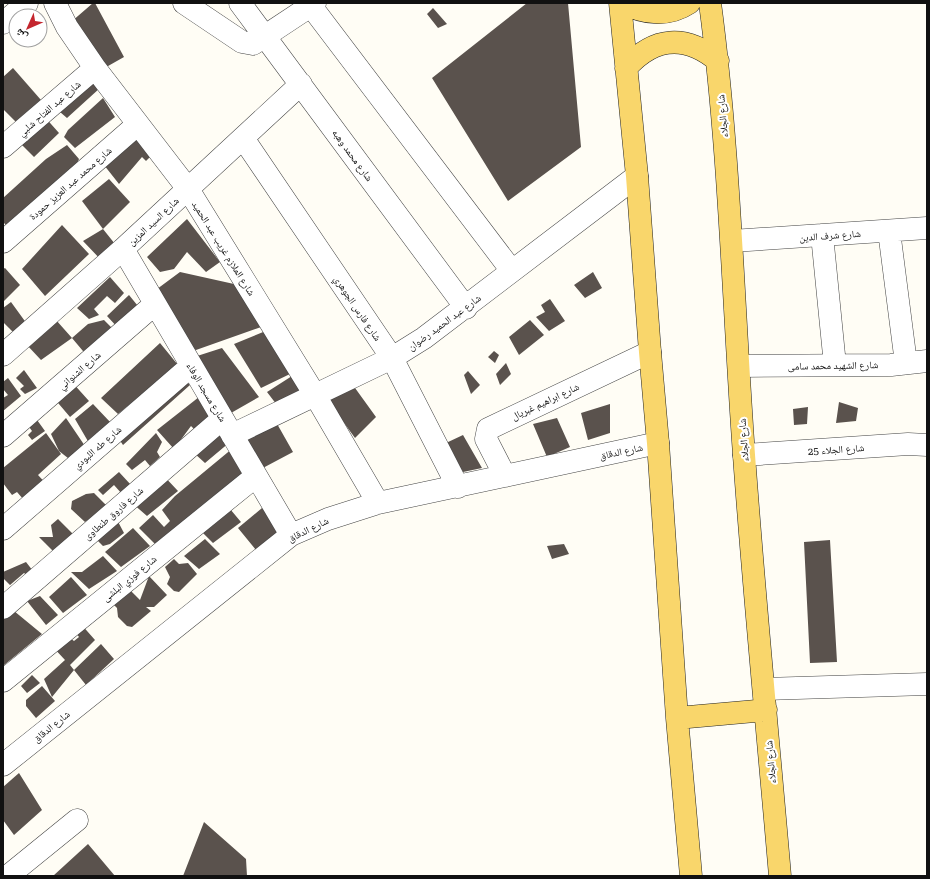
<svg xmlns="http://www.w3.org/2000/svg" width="930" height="879" viewBox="0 0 930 879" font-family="'Roboto Serif','Noto Naskh Arabic',serif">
	<rect width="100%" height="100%" fill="#fffdf5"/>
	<path fill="#5a524d" d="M93,3h2l29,54 -23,13 -30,-48z
		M527,3h41l13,144 -73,54 -76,-123z
		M433,8l14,16 -9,4 -11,-14z
		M13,68l28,32 -25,22 -13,-13v-32z
		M88,75l12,13 -33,30 -7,-6z
		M103,98l12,19 -40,31 -11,-11 4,-7z
		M43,115l16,18 -25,24 -17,-17z
		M140,133l14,20 -8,8 -4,-4 -23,27 -15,-19z
		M67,145l12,14 -9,21 -58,51 -9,-9v-24l43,-39z
		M109,179l21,23 -27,27 16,20 -16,13 -20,-21 20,-12 -21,-28z
		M187,219l33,43 -14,10 -19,-20 -13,17 -14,3 -13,-15z
		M62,225l27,29 -44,42 -23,-27z
		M5,268l15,17 -17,17v-33z
		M180,272l54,12 30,42 -68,24 -7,-2 -36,-56z
		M593,272l9,16 -17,10 -11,-13z
		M110,277l14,16 -9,10 -8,-7 -13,13 5,6 -10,4 -12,-11z
		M129,295l13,16 -23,18 -12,-13z
		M550,299l15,22 -16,10 -13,-14 9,-5 -4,-7z
		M11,302l16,22 -7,8 -8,-1 -9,-9v-14z
		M56,320l16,18 -31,22 -15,-16z
		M104,320l12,12 -28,25 -16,-19 16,-14z
		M530,320l14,15 -25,20 -10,-18z
		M268,330l22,44 -29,14 -27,-44z
		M160,343l18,22 -60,49 -17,-16z
		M222,348l37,49 -28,16 -37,-56z
		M494,351l5,4 -4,8 -7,-6z
		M506,363l5,11 -11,11 -4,-11z
		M24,370l13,18 -12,6 -5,-5 4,-3 -8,-8z
		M468,371l12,14 -9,9 -7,-19z
		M292,376l16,17 -28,16 -13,-17z
		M8,378l13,18 -18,15v-13l5,-3 -5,-6v-7z
		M184,379l6,6 -67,60 -6,-9z
		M71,381l18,20 -19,16 -17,-20z
		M350,381l26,36 -21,21 -29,-40z
		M199,397l14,21 -18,12 -4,-4 -17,23 -17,-19z
		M839,402l19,6 -2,13 -20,2z
		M93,404l18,19 -22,20 -14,-24z
		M610,404v29l-22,7 -7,-27z
		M808,407l-1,17 -13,1 -1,-16z
		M32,413l13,18 -13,9 -4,-5 4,-4 -5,-7z
		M66,418l21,31 -14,13 -14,-11 -8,-17z
		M557,418l13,29 -23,10 -14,-33z
		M276,422l17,30 -32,17 -19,-30z
		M216,428l14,14 -25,21 -11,-10z
		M46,433l15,21 -23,21 12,13 -14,26 -19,-22 -5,3 -9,-12v-15z
		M156,433l6,9 -5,10 3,5 -10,9 -5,-6 -13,10 -6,-6z
		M463,435l19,33 -19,4 -17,-29z
		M233,448l14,25 -92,71 -16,-16 14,-13 11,12 6,-6 -8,-11 13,-14z
		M119,472l12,13 -9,9 -8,-9 -11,10 -5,-5z
		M162,474l16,17 -31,25 -15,-13z
		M94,493l14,14 -23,15 -14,-13 1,-8 14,-7z
		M225,503l16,19 -28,21 -14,-14z
		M262,508l18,22 -24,20 -18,-22z
		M115,516l9,17 -14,11 -7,2 -5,-5 -3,-5z
		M58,519l15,15 -20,17 -14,-14h14l-2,-12z
		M133,528l17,18 -29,21 -16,-15z
		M205,539l15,15 -21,15 -15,-13z
		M830,540l7,122 -27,1 -6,-121z
		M564,544l5,10 -17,5 -5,-13z
		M103,556l14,15 -28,18 -18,-17h11z
		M174,559l5,5 9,-1 9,11 -18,18 -5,-1 -7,-7 3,-7 -5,-10z
		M26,562l7,9 -5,5 -4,-3 -14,12 -7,-7v-6z
		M149,576l18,19 -13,12h-8l5,4 -19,16 -5,-1 -9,-9 -1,-9 -4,-4 16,-15 11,11z
		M71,577l16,18 -24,18 -14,-16z
		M40,596l18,19 -12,10 -19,-24z
		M8,606l34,28 -39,32v-55z
		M80,623l15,17 -25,25 4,5 27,-26 13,15 -28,26 -12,-15 -22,27 -8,-18 21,-19 -13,-14 14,-11 8,6 5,-4 -6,-8z
		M32,675l8,8 -13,10 -6,-7z
		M42,686l13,15 -19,17 -10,-12v-6z
		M19,773l23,37 -28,25 -11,-15v-33z
		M204,822l42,37 1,17h-64z
		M88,844l27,32h-62z"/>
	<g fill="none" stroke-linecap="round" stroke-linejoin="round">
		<defs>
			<path id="minor" d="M55,3l12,24 28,41 93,121 127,206 63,108
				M184,3l58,39 11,2 62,-41
				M240,3l226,305
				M311,6l201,265
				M3,23l24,-20
				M243,138l149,220 66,129
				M3,147l92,-79
				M889,231l17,132
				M822,235l13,130
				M732,241l195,-13
				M3,242l135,-118
				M123,249l168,286
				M3,355l120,-106 178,-165
				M739,366l152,-1 36,-4
				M232,435l160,-77 32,-20 213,-162
				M3,436l152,-132
				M744,455l164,-11 19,1
				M505,476l-19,-37 2,-10 162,-77
				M3,529l188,-163
				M3,608l219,-189
				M3,681l253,-205
				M764,689l163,-5
				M3,765l288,-230 37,-16 50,-16 280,-60
				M8,876l69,-56"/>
			<path id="major" d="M620,3l17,173 13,176 8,91 19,275 14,158
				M623,3c21,11 45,14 66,0
				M710,3c20,150 23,301 34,452 10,140 24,281 36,421
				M626,68c28,-32 60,-34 92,-7
				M677,718l89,-8"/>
		</defs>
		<use href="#minor" stroke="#444" stroke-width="23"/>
		<use href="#major" stroke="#222" stroke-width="23"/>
		<use href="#minor" stroke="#fff" stroke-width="22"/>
		<use href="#major" stroke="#f9d66b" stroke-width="22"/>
	</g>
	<g text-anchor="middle" stroke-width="4" stroke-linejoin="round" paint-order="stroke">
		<g font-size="10" fill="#111" stroke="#fff">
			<text transform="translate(49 108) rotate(-41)" y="4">شارع عبد الفتاح شلبي</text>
			<text transform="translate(722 116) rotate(-95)" y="4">شارع الجلاء</text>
			<text transform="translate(353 155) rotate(54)" y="4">شارع محمد وهبه</text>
			<text transform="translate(70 183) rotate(-41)" y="4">شارع محمد عبد العزيز حمودة</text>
			<text transform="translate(153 221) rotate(-43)" y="4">شارع السيد المزين</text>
			<text transform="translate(830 235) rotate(-4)" y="4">شارع شرف الدين</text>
			<text transform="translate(224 248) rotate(58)" y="4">شارع الملازم غريب عبد الحميد</text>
			<text transform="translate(358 308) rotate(56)" y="4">شارع فارس الجوهري</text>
			<text transform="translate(444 322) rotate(-36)" y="4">شارع عبد الحميد رضوان</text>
			<text transform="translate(833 365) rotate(-1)" y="4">شارع الشهيد محمد سامى</text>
			<text transform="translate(79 370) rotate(-41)" y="4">شارع الشنواني</text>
			<text transform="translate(207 392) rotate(59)" y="4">شارع مسجد الوفاء</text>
			<text transform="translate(545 401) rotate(-25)" y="4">شارع ابراهيم غبريال</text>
			<text transform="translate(743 440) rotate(-94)" y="4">شارع الجلاء</text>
			<text transform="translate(97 447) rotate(-41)" y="4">شارع طه اللبودي</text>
			<text transform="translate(836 449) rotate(-4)" y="4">شارع الجلاء 25</text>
			<text transform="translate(621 451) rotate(-12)" y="4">شارع الدقاق</text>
			<text transform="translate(113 513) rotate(-41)" y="4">شارع فاروق طنطاوى</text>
			<text transform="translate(308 529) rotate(-26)" y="4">شارع الدقاق</text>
			<text transform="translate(129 578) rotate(-39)" y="4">شارع فوزي البلشى</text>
			<text transform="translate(51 726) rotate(-39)" y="4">شارع الدقاق</text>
			<text transform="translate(770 762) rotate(-95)" y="4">شارع الجلاء</text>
		</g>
	</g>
	<rect width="930" height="879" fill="none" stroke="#111111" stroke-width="8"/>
	<g transform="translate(28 28) rotate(225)"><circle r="19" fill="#ffffff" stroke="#a0a0a0"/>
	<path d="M0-3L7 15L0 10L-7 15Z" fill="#c4262e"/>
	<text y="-6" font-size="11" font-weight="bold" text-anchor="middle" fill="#111111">ش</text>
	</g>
</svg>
